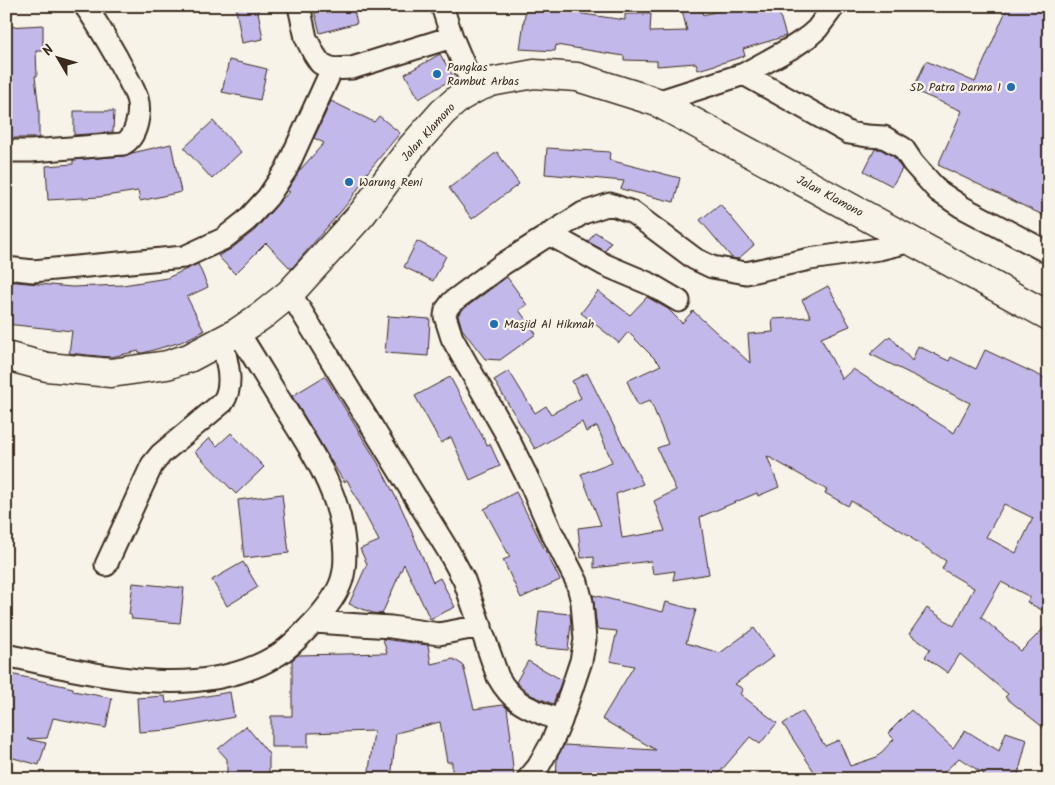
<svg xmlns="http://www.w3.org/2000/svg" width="1055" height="785" viewBox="0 0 1055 785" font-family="Kalam,sans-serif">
	<rect width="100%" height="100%" fill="#f7f3e8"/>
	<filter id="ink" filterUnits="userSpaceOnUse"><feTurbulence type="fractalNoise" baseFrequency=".02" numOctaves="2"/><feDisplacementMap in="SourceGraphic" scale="10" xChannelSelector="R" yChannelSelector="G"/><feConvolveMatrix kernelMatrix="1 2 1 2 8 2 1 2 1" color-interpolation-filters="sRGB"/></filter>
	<g filter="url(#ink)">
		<path fill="#c3b8ea" stroke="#3b2a1e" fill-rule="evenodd" d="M250,6h7l6,33 -21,4 -6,-34z
			M313,6h40l4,17 -37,10z
			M681,6h19l3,9 33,-9h41l9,30 -43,13 2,7 -47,14 -2,-7 -39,3v-5l-33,-1v-4l-68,-11 -1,6 -35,-2 6,-42 36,2v2l63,9v-6h26l-1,18 37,-1z
			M1008,6h41v212l-111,-53 24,-54 -49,-21 13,-29 49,21z
			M43,25v26h-7l1,25h-2l4,34v28h-33l1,-111z
			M440,54l14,24 -35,21 -14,-25z
			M229,60l38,9 -7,31 -38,-8z
			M331,101l43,21 5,-6 21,17 -38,46 2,1 -16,23 -57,66 -25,-26 -31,31 -17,-18 13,-7 24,-19 27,-31 8,-7 -3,-2 12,-19 25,-28 -10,-5z
			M74,111h40l-1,21 -39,3z
			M213,121l28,31 -29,27 -28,-31z
			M171,144l10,48 -41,9 -2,-10 -39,6 -51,3 -2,-34 27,-2v-4l51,-4 8,-3z
			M547,148l63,4 -1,8 71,18 -6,24 -53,-13 3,-8 -79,-7z
			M875,149h5l14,8 8,12 -10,17 -28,-15z
			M497,152l22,32 -47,35 -23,-31z
			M720,204l34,41 -16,14 -6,-1 -32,-38z
			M595,232l16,10 -6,9 -17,-9z
			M417,241l29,15 -13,25 -29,-14z
			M198,264l10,23 -21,10 17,34 -23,11 -38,11h-3l-1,-2 -28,6 -13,-1 -29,-3 3,-22 -66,-7v-43l66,6 51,-2 44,-7z
			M507,277l20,28 -8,5 17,24 -36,26 -15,-1 -23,-30 -4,-14 3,-4z
			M828,286l22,40 -29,12 21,41 11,-10 101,64 16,-30 -100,-49 20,-18 22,25 6,-15 31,15 2,-4 25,12 9,-19 64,30v234l-22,-12 3,-5 -29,-15 -20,35 40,34 28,-28v109l-44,-35 3,-3 -48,-40 -12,19 -23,-16 5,-8 -21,-15 18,-26 27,18 20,-38 -32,-19 4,-8 -35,-23 1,-1 -61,-36 -3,5 -23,-13 2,-3 -60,-34 12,31 -21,9 -1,-3 -57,24 9,57 -36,6 2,-9 -22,3 -2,-13 -57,7v-11l-13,1 -3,-30 23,-3 -20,-51 31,-12 -15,-36 -11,6 -4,-10 -47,27 -41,-69 15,-9 26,42 11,-7 5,8 30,-16 -9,-17 15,-8 56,111 -27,10 6,44 43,-7 -11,-30 22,-11 -19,-42 11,-4 -18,-44 -12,6 -11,-25 34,-16 -33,-33 -9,11 -38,-30 17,-22 32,24 17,-18 21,12 14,14 11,-12 57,52 -2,-29 25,-2 -1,-13 39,-2 -9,-17zM1004,504l29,14 -17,35 -30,-16z
			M388,316l42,3 -2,37 -43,-3z
			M325,376l53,87 24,46 31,73 7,-4 15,29 -25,12 -26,-55 -22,50 -9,-1 -24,-9 18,-40 -7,-15 19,-8 -32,-61 -3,2 -52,-86z
			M450,377l37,68 3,-1 10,22 -30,14 -19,-43 -10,6 -26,-47z
			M231,433l33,34 -28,27 -41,-42 14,-14 8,8z
			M516,492l44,88 -39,18 -18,-38 7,-3 -26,-48z
			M282,494l7,59 -45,5 -6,-58z
			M243,562l15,25 -31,19 -15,-26z
			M133,583l51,5 -4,35 -48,-4 -1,-4 -2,-1z
			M593,595l70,17 3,-10 30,8 -10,33 34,10 34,-25 20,28 -39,28 8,5 -3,5 37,29 -17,21 -10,-7 -36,42h-158l1,-21 7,-13 92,5 -54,-31 32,-53 -24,-5 7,-30 -20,-2z
			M539,611l31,3 1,10 -3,26 -33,-3z
			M383,639l45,6 3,19 22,-5 10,6 11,44 29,-4 4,3 4,29h-1l4,42h-62v-17h-5l-7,-40 -44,11 -5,46h-23l6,-48 -66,2v14h-37v-31h21v-56l6,-5 89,-2z
			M528,661l34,19 -9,24 -22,-9 -15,-13z
			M6,673l67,15v3l39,7 -6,30 -53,-10 -6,20 -20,1 19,4 -7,22 -33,-9z
			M230,692l4,25 -65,13 -30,2 -2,-34 28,-2 1,7z
			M911,710l42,38 12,-18 34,21 7,-19 21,7 -10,40h-35l2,-5 -25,-16 -22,21h-118l-36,-55 19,-13 23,35 14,-6 11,26 27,-9 17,-18 -6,-6z
			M246,726l23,28v25h-42v-20l-9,-10z"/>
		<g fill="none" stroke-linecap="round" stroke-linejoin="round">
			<defs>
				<path id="minor" d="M299,6l7,32 8,16 6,9 12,6 20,-1 100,-31 22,52
					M442,6l10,31
					M744,74l105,59 18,3 17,1 19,11 10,15 25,28 24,16 87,46
					M657,102l87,-28 49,-27 15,-10 9,-8 17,-23
					M6,151h25l92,-7c14,-7 18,-32 14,-46 -5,-14 -14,-28 -21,-42 -10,-17 -19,-34 -31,-50
					M549,234l56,31 45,19 29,17
					M6,268l27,3 151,-14 39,-18 24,-19 21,-23 18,-27 46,-101
					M290,293l159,259 15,28 34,97c16,29 34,32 63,44
					M106,565l46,-100 9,-11 62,-52c12,-18 3,-42 -1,-62
					M314,622l77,5 48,7 42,-8
					M6,655c83,18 191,49 270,1 14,-8 25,-21 36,-32 31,-33 38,-51 30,-96 -8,-44 -31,-78 -54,-115 -17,-27 -33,-54 -50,-81
					M528,779l10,-12 14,-25 9,-21 20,-60 4,-21 -3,-38 -5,-20 -26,-51 -21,-48 -26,-53 -52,-92 -7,-22 1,-6 6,-8 51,-38 80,-51 27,-9 22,8 63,47 17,8 34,6 64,-14 69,-10 33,-8"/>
				<path id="secondary" d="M6,356l41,11 64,6 56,-8 22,-7 49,-26 26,-18 26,-21 72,-79 49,-66 32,-36 17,-15 14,-8 17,-7 43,-8 43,3 80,25 392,214"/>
			</defs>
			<use href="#minor" stroke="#3b2a1e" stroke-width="25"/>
			<use href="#secondary" stroke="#3b2a1e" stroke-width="31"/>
			<use href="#minor" stroke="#f7f3e8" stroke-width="21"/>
			<use href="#secondary" stroke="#f7f3e8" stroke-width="28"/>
		</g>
	</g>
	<g fill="#1f6fb2" stroke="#f7f3e8" stroke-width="2">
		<circle cx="437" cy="74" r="5"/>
		<circle cx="1011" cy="87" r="5"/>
		<circle cx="349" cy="182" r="5"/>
		<circle cx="494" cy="324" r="5"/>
	</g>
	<g text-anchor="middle" stroke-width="4.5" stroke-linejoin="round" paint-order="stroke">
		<g font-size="12" fill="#3b2a1e" stroke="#f7f3e8" text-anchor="start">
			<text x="447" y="71">Pangkas<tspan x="447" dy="14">Rambut Arbas</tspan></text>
			<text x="1001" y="91" text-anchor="end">SD Patra Darma 1</text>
			<text x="359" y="186">Warung Reni</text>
			<text x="504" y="328">Masjid Al Hikmah</text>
		</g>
		<g font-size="12" fill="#3b2a1e" stroke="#f7f3e8">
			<text transform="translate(428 132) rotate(-48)" y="4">Jalan Klamono</text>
			<text transform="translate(830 196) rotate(28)" y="4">Jalan Klamono</text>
		</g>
	</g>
	<rect width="1055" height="785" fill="none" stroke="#f7f3e8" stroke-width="25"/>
	<rect x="12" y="12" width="1030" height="760" fill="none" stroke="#3b2a1e" stroke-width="2" filter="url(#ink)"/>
	<g transform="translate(58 58) rotate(308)" stroke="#f7f3e8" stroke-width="4" paint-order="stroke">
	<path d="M0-4L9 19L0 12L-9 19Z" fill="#3b2a1e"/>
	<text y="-8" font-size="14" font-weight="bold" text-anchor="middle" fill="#3b2a1e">N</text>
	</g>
</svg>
